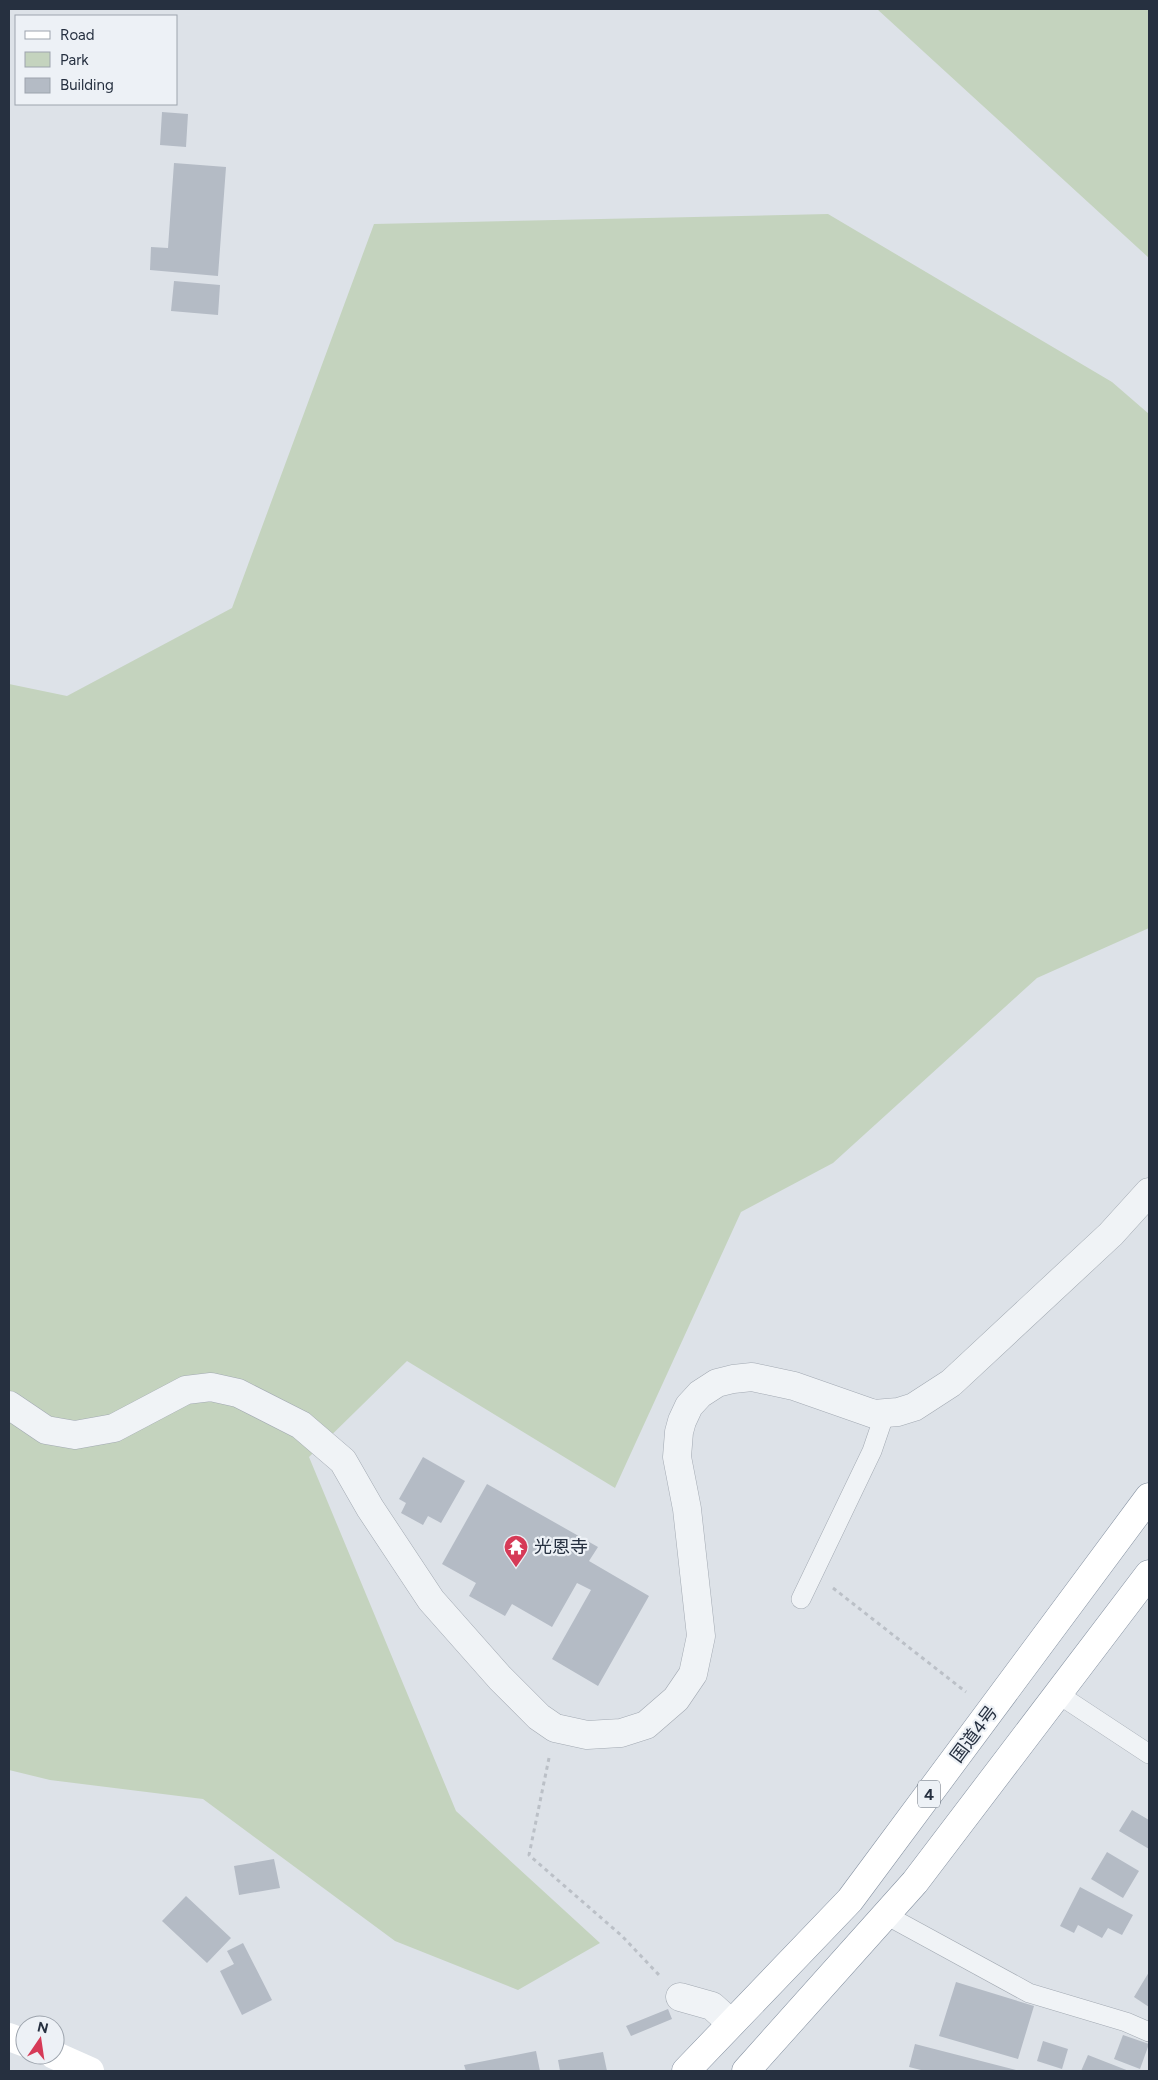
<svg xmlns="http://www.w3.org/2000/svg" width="1158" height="2080" viewBox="0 0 1158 2080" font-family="Figtree,'Noto Sans JP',sans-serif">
	<rect width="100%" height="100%" fill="#dde2e8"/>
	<path fill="#c4d3be" d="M877,9h272v249z
		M828,214l284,168 37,32v514l-112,50 -204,185 -92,49 -126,276 -208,-127 -98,96 147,354 144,132 -82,47 -123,-49 -192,-142 -153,-19 -41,-10v-1086l58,12 165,-88 142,-384z"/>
	<path fill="#b4bbc5" d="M162,112l26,2 -2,33 -26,-2z
		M174,163l52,4 -8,109 -68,-6 1,-23 17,1z
		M174,281l46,4 -2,30 -47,-4z
		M423,1457l42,24 -24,42 -13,-7 -5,9 -22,-12 5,-10 -7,-4z
		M487,1484l111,63 -9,14 60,35 -51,90 -46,-27 39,-69 -14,-7 -25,44 -40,-23 -7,12 -36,-20 7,-13 -34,-19z
		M1132,1810l17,10v29l-30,-18z
		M1107,1852l32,19 -16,27 -32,-19z
		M274,1859l6,29 -41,7 -5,-29z
		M1080,1887l53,28 -11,20 -14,-7 -6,10 -24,-13 -4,8 -14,-7z
		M186,1896l45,42 -24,25 -45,-42z
		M243,1943l29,57 -30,15 -22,-44 14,-7 -7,-13z
		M1149,1972v35l-15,-10z
		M956,1982l78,24 -16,53 -79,-23z
		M668,2009l4,10 -41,17 -5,-10z
		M1123,2035l26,9 -9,25 -26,-10z
		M1043,2041l25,8 -6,20 -25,-8z
		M915,2044l105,27h-95l-16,-4z
		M536,2051l4,20h-74l-2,-6z
		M603,2052l4,19h-47l-2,-11z
		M1088,2055l41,16h-48z"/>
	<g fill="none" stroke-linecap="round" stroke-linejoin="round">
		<defs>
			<path id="lane" d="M801,1599l71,-148 13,-38
				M1058,1694l91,60
				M886,1915l143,78 97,29 23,10"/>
			<path id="street" d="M9,1405l37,25 29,5 39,-7 72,-38 25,-3 27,6 63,32 42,36 27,47 61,92 69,78 39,39 16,11 32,7 34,-2 25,-8 30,-26 17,-25 8,-38 -14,-127 -10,-52 2,-25 3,-11 7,-15 11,-12 17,-11 16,-4 19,-2 42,9 80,28 24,-2 16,-5 37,-24 160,-149 38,-42
				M680,1997l32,9 19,17"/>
			<path id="highway" d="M686,2071l164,-171 299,-403
				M746,2071l169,-189 234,-308"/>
		</defs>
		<use href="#lane" stroke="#a2a9b2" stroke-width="20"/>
		<use href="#street" stroke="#a2a9b2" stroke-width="29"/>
		<use href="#highway" stroke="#8490a0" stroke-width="29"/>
		<path stroke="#bbc0c7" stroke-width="3" stroke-dasharray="4 4" stroke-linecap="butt" d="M833,1588l133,104
			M549,1758l-20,97 93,81 37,39"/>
		<use href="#lane" stroke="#f0f3f6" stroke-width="19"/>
		<use href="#street" stroke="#f0f3f6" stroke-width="28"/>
		<path stroke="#fff" stroke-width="28" d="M9,2037l16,6
			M54,2055l36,16"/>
		<use href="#highway" stroke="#fff" stroke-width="28"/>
	</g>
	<defs>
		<symbol id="temple-pin" viewBox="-11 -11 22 30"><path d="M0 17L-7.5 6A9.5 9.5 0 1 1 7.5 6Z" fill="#d63a57" stroke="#edf1f6"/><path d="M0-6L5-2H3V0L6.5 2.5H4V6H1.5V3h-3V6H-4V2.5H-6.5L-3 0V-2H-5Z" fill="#fff"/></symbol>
	</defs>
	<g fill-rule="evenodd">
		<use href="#temple-pin" x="502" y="1533" width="28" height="38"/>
	</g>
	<g text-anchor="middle" stroke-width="4.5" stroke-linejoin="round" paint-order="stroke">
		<rect fill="#edf1f6" stroke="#626a77" stroke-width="1" x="918" y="1780.5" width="22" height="27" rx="4"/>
		<g font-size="16" font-weight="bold" fill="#263040">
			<text x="929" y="1800">4</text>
		</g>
		<g font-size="18" fill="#263040" stroke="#edf1f6" text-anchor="start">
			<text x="534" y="1553">光恩寺</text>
		</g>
		<g font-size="18" fill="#263040" stroke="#edf1f6">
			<text transform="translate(974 1734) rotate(-53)" y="6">国道4号</text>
		</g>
	</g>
	<rect width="1158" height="2080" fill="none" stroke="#263040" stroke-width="20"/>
	<rect x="15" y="15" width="162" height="90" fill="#edf1f6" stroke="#9da4ad"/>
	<rect x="25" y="31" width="25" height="8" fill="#ffffff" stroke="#9da4ad"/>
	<text x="60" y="40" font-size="15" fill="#263040">Road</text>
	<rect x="25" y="52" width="25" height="15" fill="#c4d3be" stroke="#9da4ad"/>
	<text x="60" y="65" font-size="15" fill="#263040">Park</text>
	<rect x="25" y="78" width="25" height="15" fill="#b4bbc5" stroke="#9da4ad"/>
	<text x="60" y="90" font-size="15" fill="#263040">Building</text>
	<g transform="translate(40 2040) rotate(13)"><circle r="24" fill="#edf1f6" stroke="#9da4ad"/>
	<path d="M0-4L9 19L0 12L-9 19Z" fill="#d63a57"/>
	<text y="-8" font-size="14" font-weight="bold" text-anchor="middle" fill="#263040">N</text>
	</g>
</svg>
